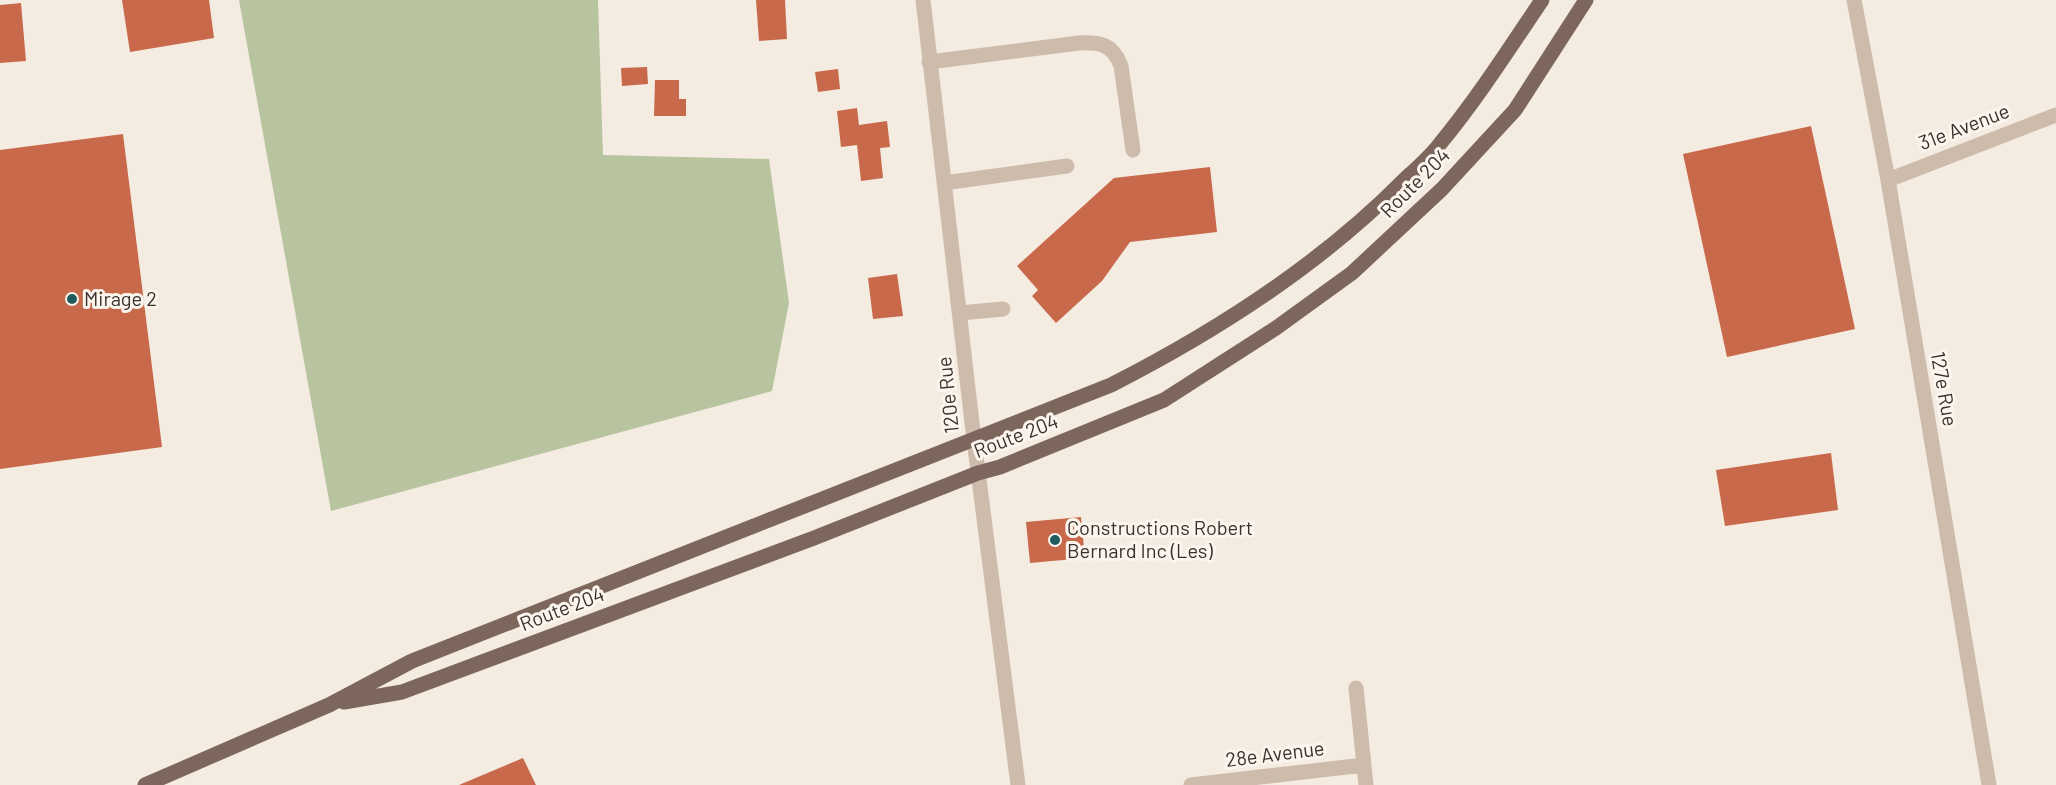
<svg xmlns="http://www.w3.org/2000/svg" width="2056" height="785" viewBox="0 0 2056 785" font-family="Barlow,sans-serif">
	<rect width="100%" height="100%" fill="#f4ebe1"/>
	<path fill="#b8c4a0" d="M239,0h359l5,155 166,4 20,144 -17,88 -441,120z"/>
	<path fill="#c8694b" d="M122,0h87l5,38 -84,14z
		M756,0h29l2,39 -28,2z
		M21,3l5,58 -26,2v-58z
		M647,67l1,17 -26,2 -1,-18z
		M838,69l2,20 -22,3 -3,-20z
		M655,80h24v19h7v17h-32z
		M857,108l2,17 28,-4 3,26 -10,1 3,30 -22,3 -4,-36 -16,2 -4,-36z
		M1811,126l44,203 -128,28 -44,-203z
		M123,134l39,313 -162,22v-319z
		M1210,167l7,65 -87,10 -28,39 -46,42 -24,-27 6,-6 -21,-24 97,-88z
		M897,274l6,42 -30,3 -5,-41z
		M1831,453l7,57 -113,16 -9,-56z
		M1081,517l4,41 -55,5 -4,-41z
		M523,758l13,27h-77z"/>
	<g fill="none" stroke-linecap="round" stroke-linejoin="round">
		<path stroke="#cdbbac" stroke-width="15" d="M923,0l51,440 44,345
			M1854,0l34,180 101,605
			M929,62l150,-19c21,-1 34,1 42,23l12,84
			M1888,180l168,-65
			M944,183l123,-17
			M960,313l43,-4
			M1356,688l10,97
			M1191,785l173,-20"/>
		<path stroke="#7d675c" stroke-width="15" d="M344,702l58,-10 412,-154 164,-65 22,-6 164,-67 112,-72 76,-55 90,-84 73,-79 71,-110
			M145,785l184,-80 83,-44 699,-276c106,-54 209,-120 293,-205 12,-11 25,-22 35,-35 38,-46 70,-96 103,-145"/>
	</g>
	<g fill="#1f5a5e" stroke="#fbf5ee" stroke-width="2">
		<circle cx="72" cy="299" r="6"/>
		<circle cx="1055" cy="540" r="6"/>
	</g>
	<g text-anchor="middle" stroke-width="6" stroke-linejoin="round" paint-order="stroke">
		<g font-size="20" fill="#3b302b" stroke="#fbf5ee">
			<text transform="translate(1964 127) rotate(-21)" y="7">31e Avenue</text>
			<text transform="translate(1415 183) rotate(-45)" y="7">Route 204</text>
			<text transform="translate(1944 389) rotate(80)" y="7">127e Rue</text>
			<text transform="translate(948 395) rotate(-96)" y="7">120e Rue</text>
			<text transform="translate(1016 436) rotate(-21)" y="7">Route 204</text>
			<text transform="translate(562 609) rotate(-21)" y="7">Route 204</text>
			<text transform="translate(1275 754) rotate(-7)" y="7">28e Avenue</text>
		</g>
		<g font-size="20" fill="#3b302b" stroke="#fbf5ee" text-anchor="start">
			<text x="84" y="306">Mirage 2</text>
			<text x="1067" y="535">Constructions Robert<tspan x="1067" dy="23">Bernard Inc (Les)</tspan></text>
		</g>
	</g>
</svg>
